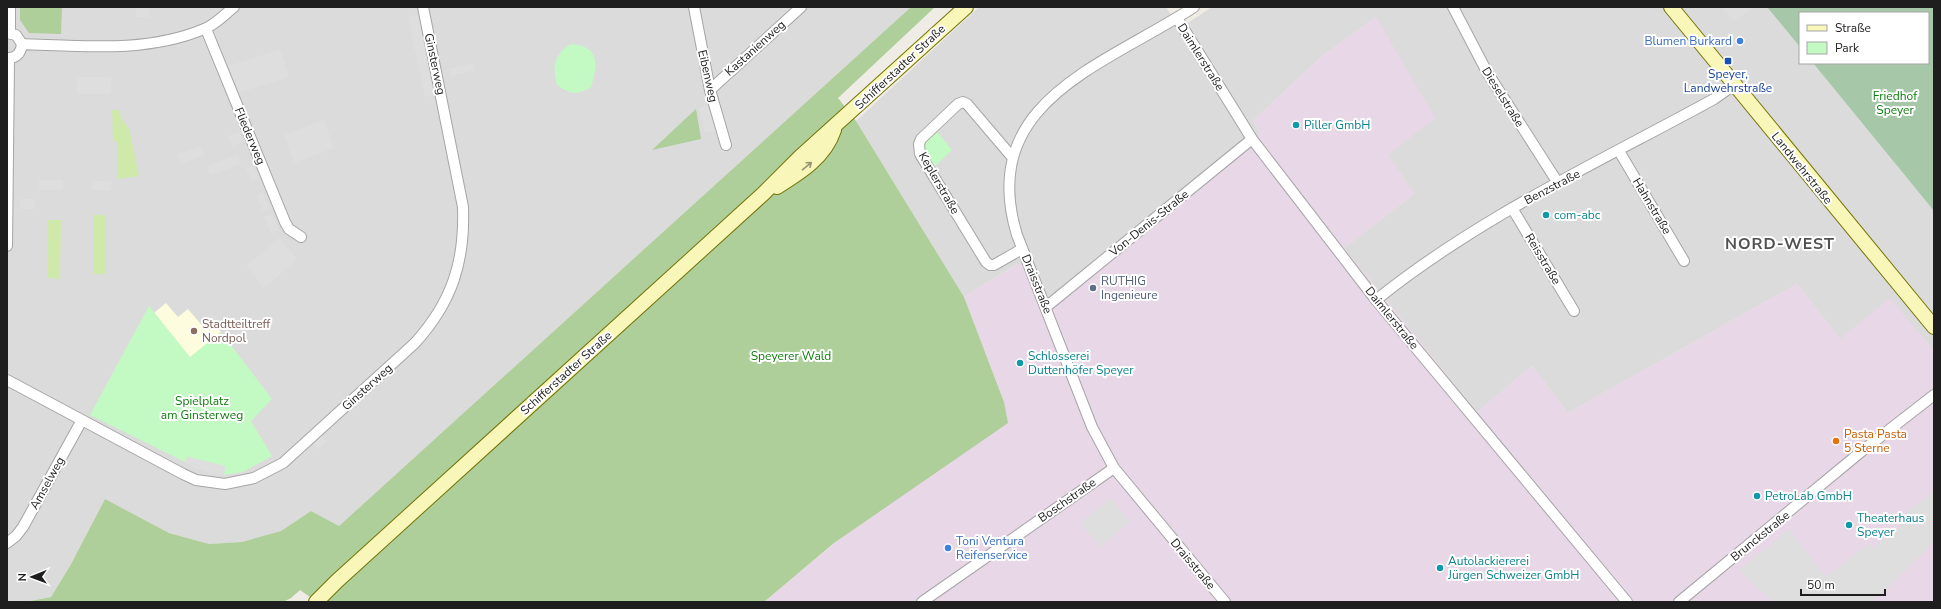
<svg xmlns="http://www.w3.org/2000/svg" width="1941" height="609" viewBox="0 0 1941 609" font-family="'Nunito Sans',sans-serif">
	<rect width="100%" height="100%" fill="#efebe5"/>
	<path fill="#dcdbdb" d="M7,7h904l-572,519 -28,-15 -30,20 -39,11 -33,2 -40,-11 -64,-34 -35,67 -19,31 -26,5h-18z
		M979,7h187l14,21 32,-21h555l33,40v16h13l121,148v140l-18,-21 -76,9 -43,-55 -229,129 -36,-47 -55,46 -133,-164 70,-54 -26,-39 -12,-138 -55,40 -68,64 8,13 -219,180 -23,-51 -55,34 -108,-176z"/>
	<path fill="#e8d7e7" d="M1376,17l59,101 -47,37 26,39 -70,54 133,164 55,-46 36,47 229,-129 43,55 50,-41 44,53v251h-1170l240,-200 -40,-105 57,-35 21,52 219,-180 -8,-13 68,-64z"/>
	<path fill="#fefcde" d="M166,303l12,14 10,-8 17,20 8,-6 8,9 -31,26 -36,-45z"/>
	<path fill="#cfe9ab" d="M112,110h7l3,10 7,8 10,48 -22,3 1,-37 -5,-1z
		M93,215h13v59h-13z
		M47,220h14l-1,59 -13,-1z"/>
	<path fill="#aece9a" d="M20,7h42l-1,27 -32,-1 -9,-13z
		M911,7h24l-97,91 18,23 108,176 40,105 4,21 -174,120 -70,59h-447l-17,-12 -9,8 -8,4h-258l26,-5 19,-31 35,-67 64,34 40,11 33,-2 39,-11 30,-20 28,15z
		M696,109l5,30 -49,11z"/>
	<path fill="#a6c8a8" d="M1767,7h167v204l-121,-148h115v-50h-128v34z"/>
	<path fill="#c3f9c2" d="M571,44c29,2 27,20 20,43 -15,9 -21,7 -34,-2 -5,-17 -3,-32 14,-41z
		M936,131l16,19 -17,16 -11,-14 1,-10z
		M149,306l41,51 31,-25 51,67 -21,22 21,35 -29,16 -19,3 1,-9 -37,-9 -3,5 -95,-47z"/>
	<path fill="#dedede" d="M136,7h13v10h-13z
		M1722,7h31l-19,15z
		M419,14l17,81 -11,2 -17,-80z
		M280,49l9,28 -51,16 -9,-27z
		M473,63l2,7 -24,6 -2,-7z
		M77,77h34v17h-34z
		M708,105l7,26 -10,2 -6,-25z
		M324,120l10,28 -40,15 -10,-28z
		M240,132l4,9 -12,5 -4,-10z
		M201,147l3,9 -23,7 -3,-9z
		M238,154l3,10 -31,11 -3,-9z
		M253,166l6,13 -7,3 -6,-13z
		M39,180h24v10h-24z
		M92,181h19v10l-19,-1z
		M263,193l7,16 -7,2 -6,-15z
		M20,199h15v10h-15z
		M272,214l7,16 -8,3 -7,-16z
		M279,238l18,21 -33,29 -18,-22z
		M321,435l6,6 -10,9 -5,-7z
		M187,457l38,9 -1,9 -15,-2 -14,-5 -10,-6z
		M1933,492l1,50 -61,60h-101l-33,-32 50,-41 37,48 43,-34 4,5 30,-24 -3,-6z
		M1111,498l19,24 -30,25 -20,-24z"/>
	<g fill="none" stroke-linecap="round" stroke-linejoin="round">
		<defs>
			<path id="minor" d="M694,7l16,83 16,55
				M1194,7c-88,58 -218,94 -177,228l75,192 22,41 111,134
				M1453,7l34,65 71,111
				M1177,18l75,121 124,161 251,302
				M206,29l79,193 4,7 12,8
				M7,33l9,2 6,9c-1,9 -6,15 -15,14
				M10,33v-26
				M22,44c61,2 125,9 182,-15 11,-4 21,-15 30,-22
				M710,90l91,-83
				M1619,151l65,110
				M1013,158l-46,-54 -4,-2 -5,2 -37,35 -2,5 1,10 66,108 4,3h4l28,-16
				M1512,208l62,103
				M7,246l2,-187
				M1376,300c103,-83 223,-138 338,-201l20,-14
				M1046,307l206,-168
				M7,380l176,94 13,6 29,4 29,-6 29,-15 132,-120c37,-41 50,-81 48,-136l-40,-200
				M7,543l9,-7 7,-9 59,-107
				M922,602l192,-134
				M1679,602l183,-151 72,-56"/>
			<path id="secondary" d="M1671,7l263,320
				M777,187c24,-15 48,-30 57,-57
				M316,602l21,-21 426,-387 37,-37 166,-150"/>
		</defs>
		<use href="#minor" stroke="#a5a5a5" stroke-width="12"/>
		<use href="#secondary" stroke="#737406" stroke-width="16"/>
		<use href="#minor" stroke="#fff" stroke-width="10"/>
		<use href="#secondary" stroke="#f8f6b9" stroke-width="14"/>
	</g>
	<defs><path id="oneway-shaft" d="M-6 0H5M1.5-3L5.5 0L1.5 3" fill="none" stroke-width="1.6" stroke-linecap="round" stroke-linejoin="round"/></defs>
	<use stroke="#969573" href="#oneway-shaft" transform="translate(807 166) rotate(-40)"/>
	<g fill="#3f7fe0" stroke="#fff" stroke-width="1.5">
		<circle cx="1740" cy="41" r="4"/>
		<circle cx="948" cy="548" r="4"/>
	</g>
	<rect fill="#1a4fb4" stroke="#fff" stroke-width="1.5" x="1724" y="57" width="8" height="8" rx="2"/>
	<g fill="#0f9aa8" stroke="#fff" stroke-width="1.5">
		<circle cx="1296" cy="125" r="4"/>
		<circle cx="1546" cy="215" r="4"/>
		<circle cx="1020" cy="363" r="4"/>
		<circle cx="1757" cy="496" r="4"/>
		<circle cx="1849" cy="525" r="4"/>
		<circle cx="1440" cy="568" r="4"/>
	</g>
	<circle fill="#5c6f8a" stroke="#fff" stroke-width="1.5" cx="1093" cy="288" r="4"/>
	<circle fill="#8d6e63" stroke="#fff" stroke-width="1.5" cx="194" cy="331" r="4"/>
	<circle fill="#e8710a" stroke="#fff" stroke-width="1.5" cx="1836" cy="441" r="4"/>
	<g text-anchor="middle" stroke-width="4" stroke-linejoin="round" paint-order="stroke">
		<g font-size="12" fill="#366cbe" stroke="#fff" text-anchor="end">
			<text x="1732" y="45">Blumen Burkard</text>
			<text x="956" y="545" text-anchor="start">Toni Ventura<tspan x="956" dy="14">Reifenservice</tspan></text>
		</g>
		<g font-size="12" fill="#1e1e1e" stroke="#fff">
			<text transform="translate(755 48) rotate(-42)" y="4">Kastanienweg</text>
			<text transform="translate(1201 57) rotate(58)" y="4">Daimlerstraße</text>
			<text transform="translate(435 64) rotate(78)" y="4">Ginsterweg</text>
			<text transform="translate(900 67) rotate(-43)" y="4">Schifferstadter Straße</text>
			<text transform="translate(708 76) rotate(77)" y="4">Eibenweg</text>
			<text transform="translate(1503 97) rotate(58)" y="4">Dieselstraße</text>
			<text transform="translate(250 136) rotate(67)" y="4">Fliederweg</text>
			<text transform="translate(1802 168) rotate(51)" y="4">Landwehrstraße</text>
			<text transform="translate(939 183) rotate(60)" y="4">Keplerstraße</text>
			<text transform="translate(1552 187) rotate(-28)" y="4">Benzstraße</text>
			<text transform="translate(1652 206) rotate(59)" y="4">Hahnstraße</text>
			<text transform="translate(1149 223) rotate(-39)" y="4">Von-Denis-Straße</text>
			<text transform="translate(1543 259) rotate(59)" y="4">Reisstraße</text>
			<text transform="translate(1037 284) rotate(68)" y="4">Draisstraße</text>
			<text transform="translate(1392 318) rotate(51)" y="4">Daimlerstraße</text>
			<text transform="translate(566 373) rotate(-42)" y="4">Schifferstadter Straße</text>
			<text transform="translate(367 387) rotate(-42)" y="4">Ginsterweg</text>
			<text transform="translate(47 483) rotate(-61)" y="4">Amselweg</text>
			<text transform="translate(1067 500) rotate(-35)" y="4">Boschstraße</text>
			<text transform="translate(1760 536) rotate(-39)" y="4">Brunckstraße</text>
			<text transform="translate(1193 564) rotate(50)" y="4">Draisstraße</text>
		</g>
		<g font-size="12" fill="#164399" stroke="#fff">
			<text x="1728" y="78">Speyer,<tspan x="1728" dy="14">Landwehrstraße</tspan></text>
		</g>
		<g font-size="12" fill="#0e7c0d" stroke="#fff">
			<text x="1895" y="100">Friedhof<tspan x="1895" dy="14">Speyer</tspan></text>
			<text x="791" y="360">Speyerer Wald</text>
			<text x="202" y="405">Spielplatz<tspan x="202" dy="14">am Ginsterweg</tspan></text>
		</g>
		<g font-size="12" fill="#0d838f" stroke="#fff" text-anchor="start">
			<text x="1304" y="129">Piller GmbH</text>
			<text x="1554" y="219">com-abc</text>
			<text x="1028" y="360">Schlosserei<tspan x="1028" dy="14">Duttenhöfer Speyer</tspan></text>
			<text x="1765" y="500">PetroLab GmbH</text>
			<text x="1857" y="522">Theaterhaus<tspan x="1857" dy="14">Speyer</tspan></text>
			<text x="1448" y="565">Autolackiererei<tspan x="1448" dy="14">Jürgen Schweizer GmbH</tspan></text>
		</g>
		<g font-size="12" fill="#4e5e75" stroke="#fff" text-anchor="start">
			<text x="1101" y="285">RUTHIG<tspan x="1101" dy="14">Ingenieure</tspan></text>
		</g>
		<g font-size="12" fill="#785e54" stroke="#fff" text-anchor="start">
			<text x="202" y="328">Stadtteiltreff<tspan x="202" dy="14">Nordpol</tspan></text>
		</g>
		<g font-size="12" fill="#c56008" stroke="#fff" text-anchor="start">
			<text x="1844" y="438">Pasta Pasta<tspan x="1844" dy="14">5 Sterne</tspan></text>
		</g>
		<g font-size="16" font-weight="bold" letter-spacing="1" fill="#515151" stroke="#fff">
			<text x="1780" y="249">NORD-WEST</text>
		</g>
	</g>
	<rect width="1941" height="609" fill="none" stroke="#1e1e1e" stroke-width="16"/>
	<rect x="1799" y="12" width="130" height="52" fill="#ffffff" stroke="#a5a5a5"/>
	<rect x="1807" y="25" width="20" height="6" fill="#f8f6b9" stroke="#a5a5a5"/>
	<text x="1835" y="32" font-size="12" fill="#1e1e1e">Straße</text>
	<rect x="1807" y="42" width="20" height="12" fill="#c3f9c2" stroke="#a5a5a5"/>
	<text x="1835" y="52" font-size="12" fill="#1e1e1e">Park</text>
	<g transform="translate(32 577) rotate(269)" stroke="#ffffff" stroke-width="3" paint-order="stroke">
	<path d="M0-3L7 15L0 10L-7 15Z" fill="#1e1e1e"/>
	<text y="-6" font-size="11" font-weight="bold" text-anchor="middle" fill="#1e1e1e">N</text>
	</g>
	<path d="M1801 589v6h84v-6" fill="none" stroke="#1e1e1e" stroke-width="2"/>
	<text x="1807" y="589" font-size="12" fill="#1e1e1e" stroke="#ffffff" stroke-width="3" paint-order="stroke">50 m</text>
</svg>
